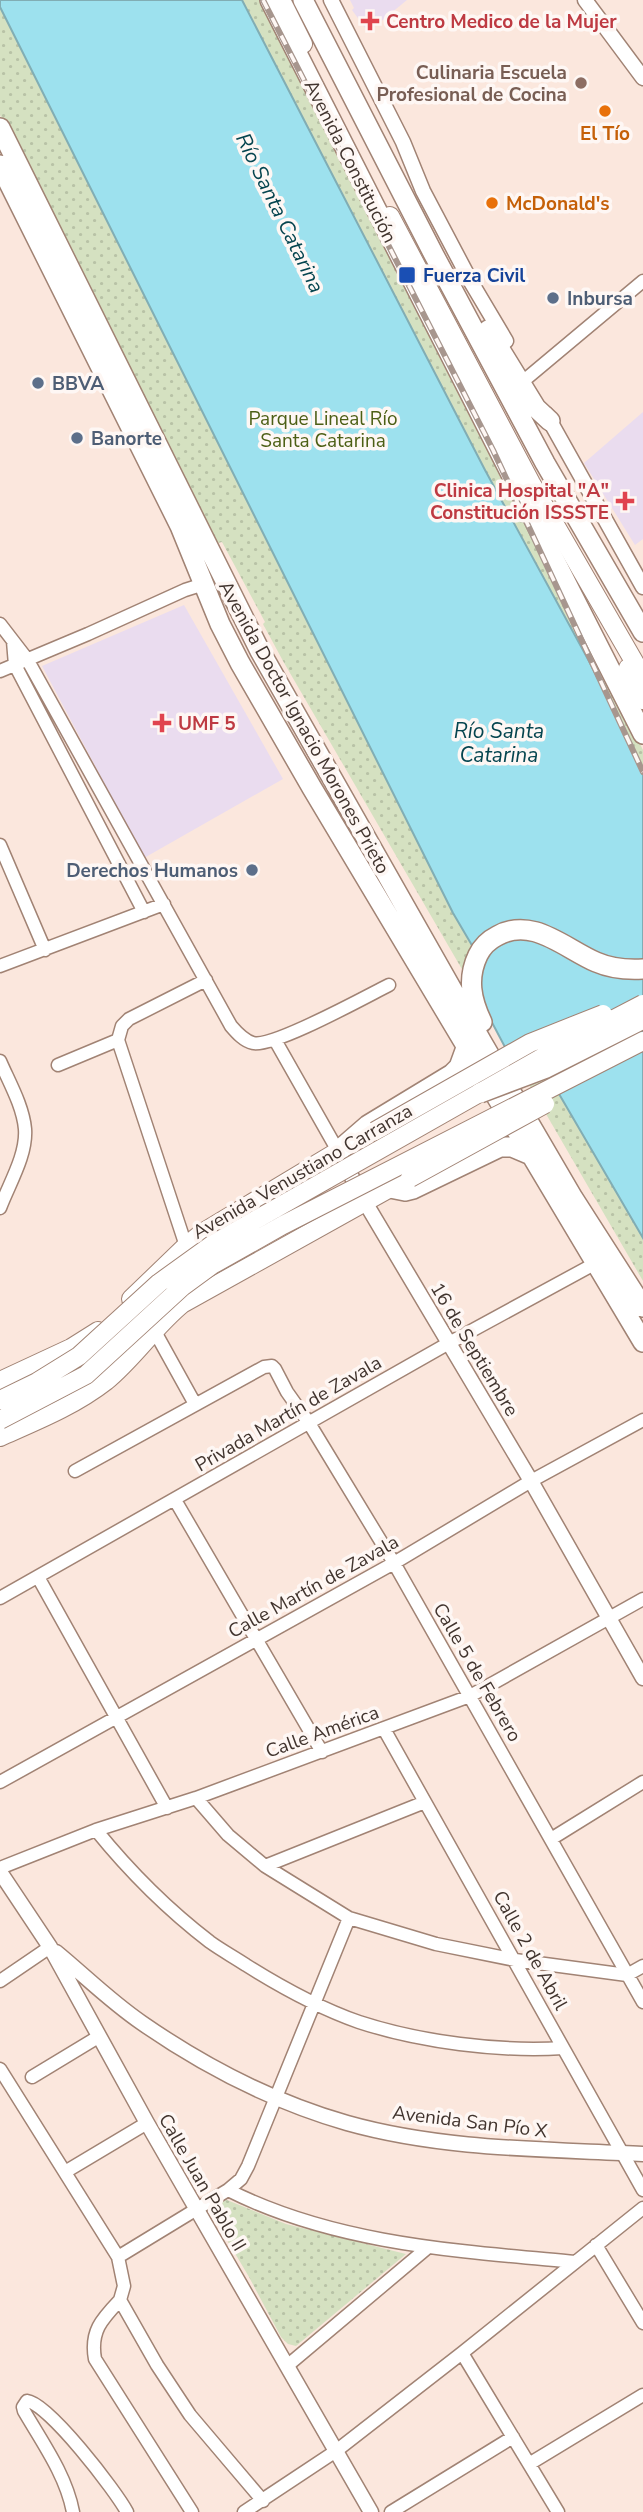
<svg xmlns="http://www.w3.org/2000/svg" width="643" height="2512" viewBox="0 0 643 2512" font-family="'Nunito Sans',sans-serif">
	<defs>
		<pattern id="park-dots" width="8" height="8" patternUnits="userSpaceOnUse" patternTransform="scale(1.75)"><rect width="8" height="8" fill="#d5e1c1"/><path d="M2 2h.1M6 6h.1" fill="none" stroke="#b8c2a6" stroke-width="1.8" stroke-linecap="round"/></pattern>
	</defs>
	<rect width="100%" height="100%" fill="#fbe7dd"/>
	<path fill="#eadcef" d="M350,0h57l-39,32 -16,-22 2,-2z
		M643,412v127l-8,6 -51,-82z
		M184,605l99,174 -139,79 -102,-192z"/>
	<path fill="url(#park-dots)" d="M0,0h268l375,750v531l-360,-620 -20,-37 2,-2 -43,-80 -4,1 -171,-332 -47,-96z
		M217,2196l69,28 120,30 -110,92 -8,-2 -7,-7 -32,-60 -42,-71z"/>
	<path fill="#9de1ee" stroke="#81adb4" stroke-width="2" d="M0,0h242l243,470 105,193 53,106v469l-116,-199 -21,10 -19,-36 -14,-39 7,-15 -27,-46 -453,-906z"/>
	<g fill="none" stroke-linecap="round" stroke-linejoin="round">
		<defs>
			<path id="minor" d="M527,378l116,-97
				M0,624l27,35 204,367c6,7 13,15 22,17 20,5 112,-46 136,-58
				M13,641l2,24 129,247
				M0,671l88,-37 97,-44 19,-6
				M0,845l45,105
				M0,966l164,-62
				M275,1040l63,111
				M0,1061c9,21 23,45 25,68 2,26 -16,55 -25,79
				M58,1065l60,-25
				M186,1246l-68,-206 4,-14 7,-7 77,-39
				M154,1330l41,74
				M75,1471l189,-104 8,-1 3,3 12,23 22,31 85,140 249,439
				M175,1500l147,252
				M38,1577l129,231
				M0,1598l449,-255 147,-80
				M384,1729l259,461
				M0,1782l394,-219 137,-82 112,-61
				M196,1798l32,37 37,31 84,52 87,26 79,16 112,15 16,-9
				M96,1830c34,42 71,79 114,112 11,8 24,15 36,23 35,22 73,43 113,57 61,20 140,30 204,26
				M551,1839l92,-57
				M265,1866l160,-64
				M0,1868l96,-38 100,-32 274,-102 173,-97
				M0,1981l50,-34
				M0,2069l118,188 6,29 -4,14 37,65 33,50 73,86
				M32,2077l66,-40
				M65,2172l82,-49
				M228,2190c107,54 229,61 347,72
				M596,2245l47,78
				M118,2257l110,-67 13,-11 7,-13 101,-248
				M120,2300c-18,19 -30,31 -25,59l97,153
				M462,2353l96,159
				M287,2366l139,-117
				M529,2464l114,-69
				M73,2512c-7,-37 -31,-70 -49,-101l-1,-4 4,-6c21,2 89,90 100,111
				M244,2512l92,-61 126,-98 181,-145
				M391,2512l122,-75"/>
			<path id="tertiary" d="M331,0l72,142 20,49 48,91 35,59
				M585,0l58,78
				M546,414l97,173
				M338,1151l27,51 166,279 112,197
				M0,1872l50,75 97,176 224,389
				M56,1952c28,23 55,50 86,71 62,43 132,79 205,100 96,27 198,26 296,31"/>
			<path id="primary" d="M281,0l22,44
				M390,216l141,267 112,194
				M628,668l15,32
				M131,1299l55,-53 16,-13 148,-89
				M0,1381l71,-33 27,-17
				M0,1437c36,-16 74,-31 106,-56 28,-23 48,-54 76,-77l219,-122"/>
			<path id="trunk" d="M270,0l373,734
				M303,0l131,255 111,208 98,169
				M0,128l260,523 223,393 90,154 70,109
				M0,165l180,361 40,98 20,39 72,125 331,554
				M488,330l48,78 14,13
				M482,1022c-11,-23 -15,-44 -4,-67 4,-8 11,-15 19,-19 35,-20 67,12 99,26 16,7 30,8 47,7
				M338,1151l30,-26 84,-51 7,-7 8,-22
				M390,1188l15,3 8,-2 87,-42h12l19,8"/>
		</defs>
		<use href="#minor" stroke="#a18374" stroke-width="15"/>
		<use href="#tertiary" stroke="#a18374" stroke-width="17"/>
		<use href="#primary" stroke="#a18374" stroke-width="20"/>
		<use href="#trunk" stroke="#a18374" stroke-width="22"/>
		<use href="#minor" stroke="#fff" stroke-width="12"/>
		<use href="#tertiary" stroke="#fff" stroke-width="14"/>
		<use href="#primary" stroke="#fff" stroke-width="18"/>
		<use href="#trunk" stroke="#fff" stroke-width="19"/>
		<defs>
			<path id="rail" d="M263,0l230,450 150,322"/>
		</defs>
		<use href="#rail" stroke="#a7968e" stroke-width="6"/>
		<use href="#rail" stroke="#fef7f4" stroke-width="3.5" stroke-dasharray="10" stroke-linecap="butt"/>
		<defs>
			<path id="primary-bridge" d="M375,1131l155,-88 73,-29
				M410,1178l135,-74
				M0,1400l37,-18 42,-26 80,-73 54,-39 351,-199 79,-41
				M0,1420l86,-45 96,-88 30,-22 71,-40 360,-184"/>
			<path id="trunk-bridge" d="M480,1093l66,-25 97,-49"/>
		</defs>
		<use href="#primary-bridge" stroke="#a18374" stroke-width="20" stroke-linecap="butt"/>
		<use href="#trunk-bridge" stroke="#a18374" stroke-width="22" stroke-linecap="butt"/>
		<use href="#primary-bridge" stroke="#fff" stroke-width="18"/>
		<use href="#trunk-bridge" stroke="#fff" stroke-width="19"/>
	</g>
	<g fill="#e0444e" stroke="#fef7f4" stroke-width="2.5">
		<path d="M366.5 10.5h7v7h7v7h-7v7h-7v-7h-7v-7h7z"/>
		<path d="M621.5 490.5h7v7h7v7h-7v7h-7v-7h-7v-7h7z"/>
		<path d="M158.5 712.5h7v7h7v7h-7v7h-7v-7h-7v-7h7z"/>
	</g>
	<circle fill="#8d6e63" stroke="#fef7f4" stroke-width="2.5" cx="581" cy="83" r="7"/>
	<g fill="#e8710a" stroke="#fef7f4" stroke-width="2.5">
		<circle cx="605" cy="111" r="7"/>
		<circle cx="492" cy="203" r="7"/>
	</g>
	<rect fill="#1a4fb4" stroke="#fef7f4" stroke-width="2.5" x="398" y="266" width="18" height="18" rx="3.5"/>
	<g fill="#5c6f8a" stroke="#fef7f4" stroke-width="2.5">
		<circle cx="553" cy="298" r="7"/>
		<circle cx="38" cy="383" r="7"/>
		<circle cx="77" cy="438" r="7"/>
		<circle cx="252" cy="870" r="7"/>
	</g>
	<g text-anchor="middle" stroke-width="7" stroke-linejoin="round" paint-order="stroke">
		<g font-size="19" font-weight="bold" fill="#be3a42" stroke="#fef7f4" text-anchor="start">
			<text x="386" y="28">Centro Medico de la Mujer</text>
			<text x="609" y="497" text-anchor="end">Clinica Hospital "A"<tspan x="609" dy="22">Constitución ISSSTE</tspan></text>
			<text x="178" y="730">UMF 5</text>
		</g>
		<g font-size="19" font-weight="bold" fill="#785e54" stroke="#fef7f4" text-anchor="end">
			<text x="567" y="79">Culinaria Escuela<tspan x="567" dy="22">Profesional de Cocina</tspan></text>
		</g>
		<g font-size="19" font-weight="bold" fill="#c56008" stroke="#fef7f4">
			<text x="605" y="140">El Tío</text>
			<text x="506" y="210" text-anchor="start">McDonald's</text>
		</g>
		<g font-size="19" fill="#41342e" stroke="#fef7f4">
			<text transform="translate(351 161) rotate(63)" y="7">Avenida Constitución</text>
			<text transform="translate(305 727) rotate(61)" y="7">Avenida Doctor Ignacio Morones Prieto</text>
			<text transform="translate(302 1171) rotate(-30)" y="7">Avenida Venustiano Carranza</text>
			<text transform="translate(475 1349) rotate(59)" y="7">16 de Septiembre</text>
			<text transform="translate(288 1413) rotate(-30)" y="7">Privada Martín de Zavala</text>
			<text transform="translate(313 1586) rotate(-29)" y="7">Calle Martín de Zavala</text>
			<text transform="translate(478 1672) rotate(60)" y="7">Calle 5 de Febrero</text>
			<text transform="translate(322 1731) rotate(-20)" y="7">Calle América</text>
			<text transform="translate(531 1950) rotate(61)" y="7">Calle 2 de Abril</text>
			<text transform="translate(470 2121) rotate(7)" y="7">Avenida San Pío X</text>
			<text transform="translate(203 2182) rotate(60)" y="7">Calle Juan Pablo II</text>
		</g>
		<g font-size="19" font-weight="bold" fill="#164399" stroke="#fef7f4" text-anchor="start">
			<text x="423" y="282">Fuerza Civil</text>
		</g>
		<g font-size="19" font-weight="bold" fill="#4e5e75" stroke="#fef7f4" text-anchor="start">
			<text x="567" y="305">Inbursa</text>
			<text x="52" y="390">BBVA</text>
			<text x="91" y="445">Banorte</text>
			<text x="238" y="877" text-anchor="end">Derechos Humanos</text>
		</g>
		<g font-size="19" fill="#4c5f15" stroke="#fef7f4">
			<text x="323" y="425">Parque Lineal Río<tspan x="323" dy="22">Santa Catarina</tspan></text>
		</g>
		<g font-size="21" font-style="italic" fill="#05454f" stroke="#fef7f4">
			<text transform="translate(280 213) rotate(64)" y="7">Río Santa Catarina</text>
			<text x="499" y="738">Río Santa<tspan x="499" dy="24">Catarina</tspan></text>
		</g>
	</g>
</svg>
